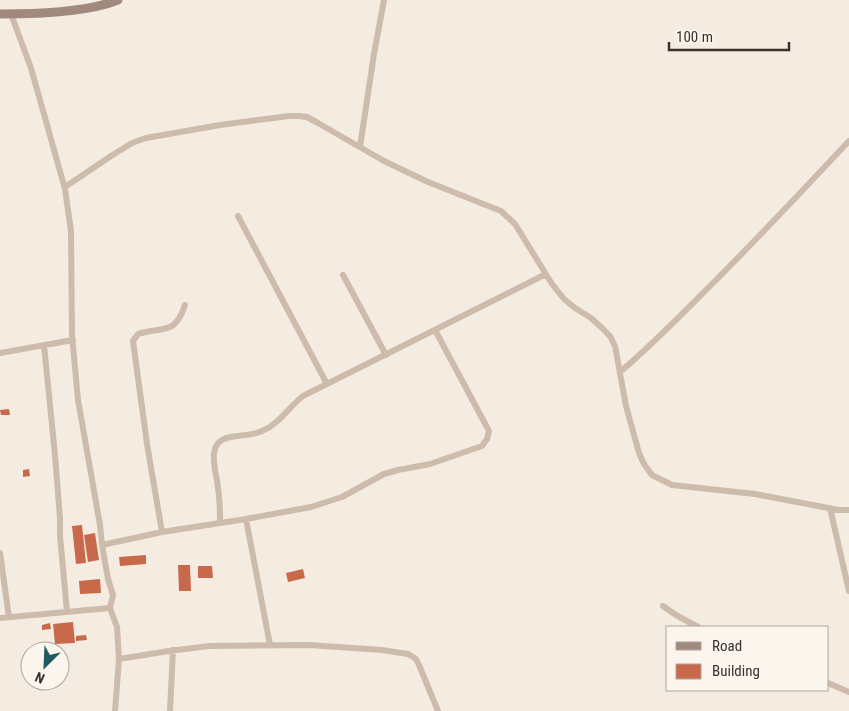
<svg xmlns="http://www.w3.org/2000/svg" width="849" height="711" viewBox="0 0 849 711" font-family="'Roboto Condensed',sans-serif">
	<rect width="100%" height="100%" fill="#f4ebe1"/>
	<path fill="#c8694b" d="M9,409l1,6h-9l-1,-5z
		M29,469l1,7 -7,1v-7z
		M82,525l4,38 -10,1 -4,-38z
		M95,533l4,27 -11,2 -4,-27z
		M146,555v9l-26,2 -1,-9z
		M178,565h12l1,26h-12z
		M198,566h14l1,12h-15z
		M303,569l2,9 -17,4 -2,-9z
		M100,579l1,14 -21,1 -1,-13z
		M73,622l2,21 -20,1 -2,-20z
		M50,623l1,6 -9,1v-5z
		M86,635l1,5 -11,1v-5z"/>
	<g fill="none" stroke-linecap="round" stroke-linejoin="round">
		<path stroke="#cdbbac" stroke-width="6" d="M11,14l20,54 34,121 6,42 1,104 6,65 22,125 2,20 6,34 5,16 -3,13 7,19 2,32 -4,52
			M360,147l14,-93 10,-54
			M65,187l46,-31 21,-13 14,-5 74,-13 69,-9h10l8,1 11,6 66,38 44,21 73,29 14,13 37,60 12,15 11,9 16,10 10,9 9,9 5,10 11,60 13,47 5,11 8,11 20,10 83,9 84,16h10
			M238,216l89,168
			M343,275l43,80
			M44,345l11,110 5,63v18l7,76
			M0,353l73,-13
			M620,372c33,-28 63,-59 94,-90 46,-46 90,-93 135,-141
			M830,508l19,83
			M246,519l24,126
			M220,523c0,-11 0,-23 -2,-35 -1,-14 -12,-42 6,-49 11,-5 25,-2 38,-8 17,-7 27,-24 41,-35l243,-122
			M162,532l-15,-88 -14,-103 5,-7c25,-8 37,2 47,-29
			M102,545l60,-13 84,-13 65,-12 31,-10 42,-23 14,-4 32,-6 52,-18 5,-7 2,-8 -54,-101
			M0,553l9,64
			M663,606l13,9 22,12
			M0,618l110,-10
			M119,659l50,-8 40,-5 100,-1 73,5 26,4 8,5 3,6 19,46
			M828,683l21,9
			M170,711l3,-61"/>
		<path stroke="#a18a7d" stroke-width="9" d="M0,14c33,0 88,-2 118,-14"/>
	</g>
	<rect x="666" y="626" width="162" height="65" fill="#fbf5ee" stroke="#aea6a0"/>
	<rect x="676" y="642" width="25" height="8" fill="#a18a7d" stroke="#aea6a0"/>
	<text x="712" y="651" font-size="15" fill="#3b302b">Road</text>
	<rect x="676" y="664" width="25" height="15" fill="#c8694b" stroke="#aea6a0"/>
	<text x="712" y="676" font-size="15" fill="#3b302b">Building</text>
	<g transform="translate(45 666) rotate(204)"><circle r="24" fill="#fbf5ee" stroke="#aea6a0"/>
	<path d="M0-4L9 19L0 12L-9 19Z" fill="#1f5a5e"/>
	<text y="-8" font-size="14" font-weight="bold" text-anchor="middle" fill="#3b302b">N</text>
	</g>
	<path d="M669 42v8h120v-8" fill="none" stroke="#3b302b" stroke-width="2.5"/>
	<text x="676" y="42" font-size="15" fill="#3b302b" stroke="#fbf5ee" stroke-width="4" paint-order="stroke">100 m</text>
</svg>
